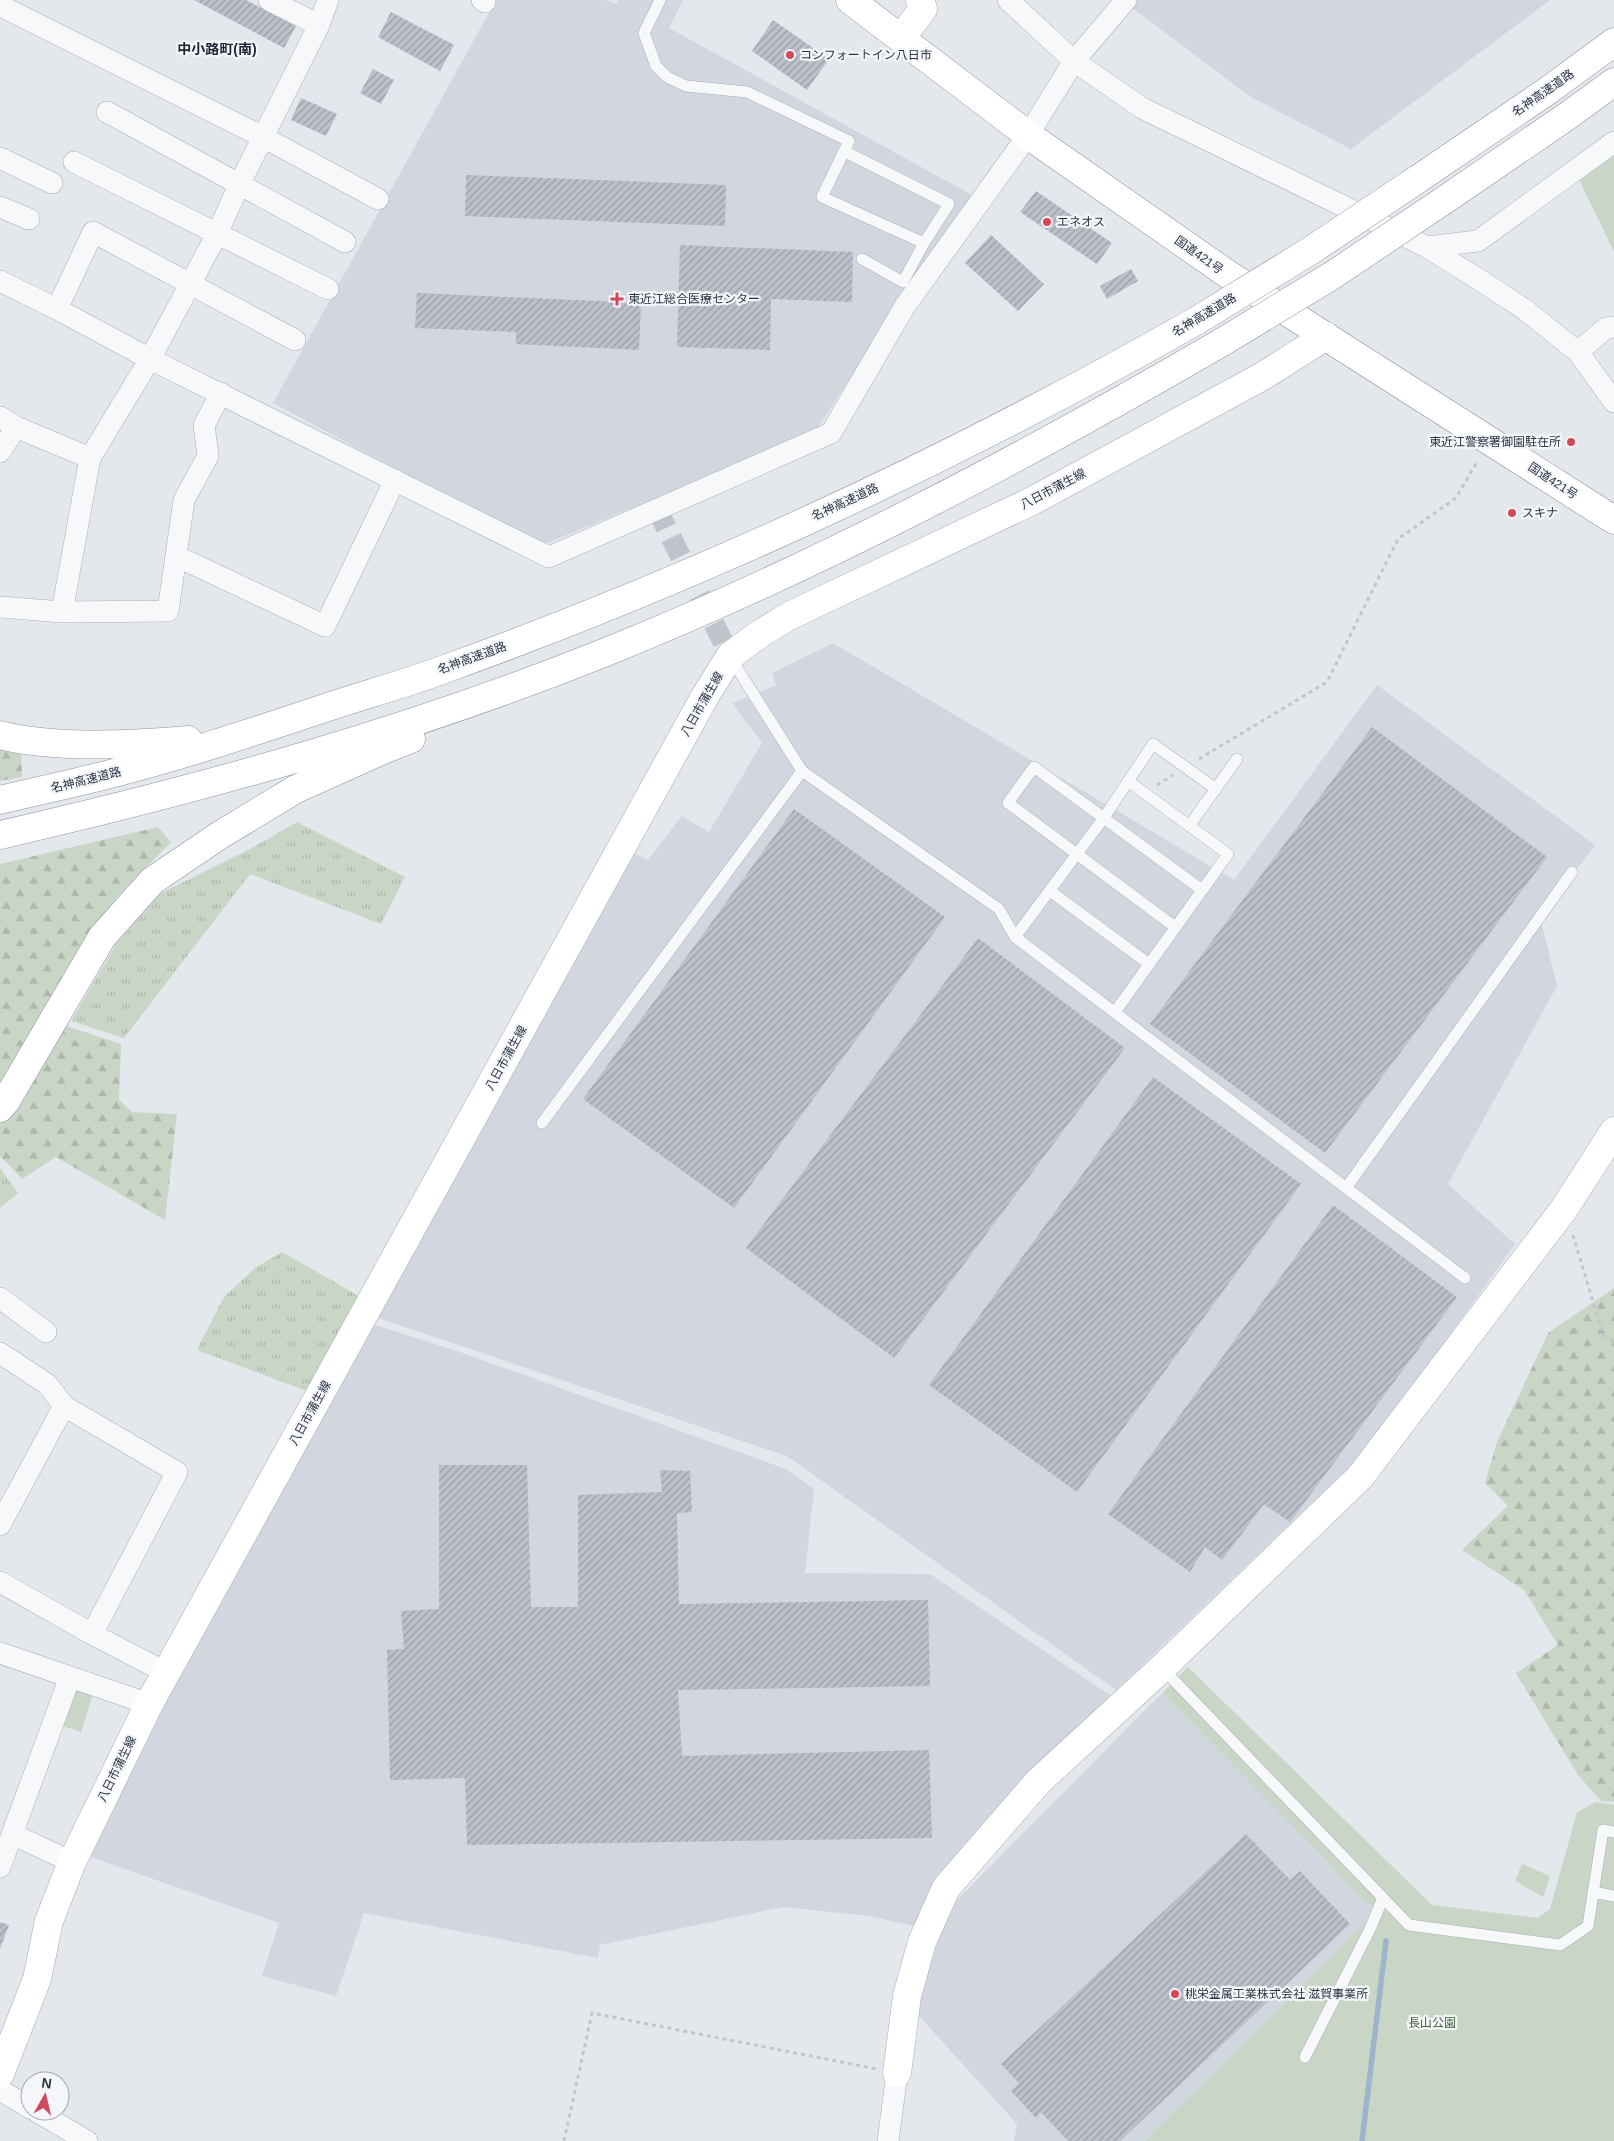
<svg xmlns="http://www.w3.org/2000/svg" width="1614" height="2141" viewBox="0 0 1614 2141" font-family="Arial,'Noto Sans JP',sans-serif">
	<defs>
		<pattern id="grass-tufts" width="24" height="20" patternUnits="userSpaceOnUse" patternTransform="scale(1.25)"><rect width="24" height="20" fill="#c9d6c5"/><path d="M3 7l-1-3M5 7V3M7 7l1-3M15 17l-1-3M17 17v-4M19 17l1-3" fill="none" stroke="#adb8ab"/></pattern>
		<pattern id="forest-firs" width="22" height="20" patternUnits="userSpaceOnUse" patternTransform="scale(1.25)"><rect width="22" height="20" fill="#c9d6c5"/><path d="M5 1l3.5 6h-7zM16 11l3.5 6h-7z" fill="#adb8ab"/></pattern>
		<pattern id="building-hatch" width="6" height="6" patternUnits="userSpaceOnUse" patternTransform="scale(1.25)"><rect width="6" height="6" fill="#bbc0ca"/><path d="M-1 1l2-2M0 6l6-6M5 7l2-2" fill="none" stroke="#989da6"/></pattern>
	</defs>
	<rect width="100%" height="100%" fill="#e4e7ec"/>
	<path fill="#d2d6de" d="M496,0h110l10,4 2,-4h65l-14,28 303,167 -158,238 -274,113 -267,-143z
		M1135,0h415l-199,149 -100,-52 -121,-91z
		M833,643l401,237 143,-195 218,160 -55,72 17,69 -109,198 67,60 -146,204 -253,242 -329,-234 -421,-142 252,-468 30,14 34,-44 27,16 53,-89 -30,-40 44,-18 -4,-12z
		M366,1322l91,29 329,118 28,20 -9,84 125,1 184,124 -179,186 -21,42 -45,-10 -86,-9 -183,38 -2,13 -234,-45 -28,83 -74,-20 17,-53 -203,-71z
		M1162,1693l215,219 -233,229h-130l3,-17 -107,-118 39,-98z"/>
	<path fill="url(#grass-tufts)" d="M297,822l108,55 -24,47 -131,-50 -126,164 -53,-17 45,-77 45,-51 89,-44z
		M0,1168l18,25 -18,15z
		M282,1252l82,47 -49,95 -118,-44 27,-53 31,-29z"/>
	<path fill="url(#forest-firs)" d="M0,748l21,4 1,25 -22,4z
		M158,827l13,15 -55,56 -45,67 -67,117 -4,-1v-217z
		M66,1026l55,18 -2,56 13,12 45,2 -12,106 -109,-63 -34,22 -22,-23v-33z
		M1614,1288v514l-13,-1 -23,-26 -62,-102 42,-28 -34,-55 -62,-40 46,-44 -23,-23 12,-41 51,-109z"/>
	<path fill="#c9d6c5" d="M1614,142v110l-39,-81z
		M1188,1667l244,238 106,13 12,-9 27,-97 19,-10 18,3v336h-470l233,-229 -215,-219z
		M64,1678l30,12 -13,42 -27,-9z
		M1522,1864l28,12 -7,21 -28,-16z"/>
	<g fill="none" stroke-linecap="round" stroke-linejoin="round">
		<path stroke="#9fb4cc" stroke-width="5.5" d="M1362,2141l24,-200"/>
	</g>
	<path fill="url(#building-hatch)" d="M194,0h52l50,26 -12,22z
		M391,12l63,33 -14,26 -62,-34z
		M773,20l56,39 -22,31 -55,-39z
		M373,69l21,11 -13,24 -21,-11z
		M301,98l36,16 -11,22 -35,-16z
		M466,175l260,10 -1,41 -260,-10z
		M1036,191l76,52 -15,21 -77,-52z
		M991,235l53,49 -26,27 -53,-48z
		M680,245l173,7 -1,50 -81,-3 -1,51 -93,-3z
		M1131,269l7,12 -31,18 -7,-13z
		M417,293l224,10 -2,47 -123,-6v-12l-101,-4z
		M1372,727l175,130 -222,296 -175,-129z
		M794,809l151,108 -211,291 -151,-109z
		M978,938l147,110 -231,310 -148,-110z
		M1153,1077l148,107 -224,308 -148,-107z
		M1333,1205l124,92 -167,225 -26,-18 -42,56 -17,-13 -15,25 -82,-58z
		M439,1465h88l4,142h47v-112l84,-3 -2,-22 30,1 2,41 -15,1 2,91 249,-4 2,86 -252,4 4,66 247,-6 3,88 -465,7 -2,-67 -75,2 -3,-130 17,-1 -3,-38 38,-2z
		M1246,1834l44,46 10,-9 50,53 -230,217h-52l-27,-29 -5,6 -25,-27 8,-8 -18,-19z
		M0,1922l9,3 -9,24z"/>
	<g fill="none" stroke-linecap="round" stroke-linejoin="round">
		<path stroke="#bfc3cb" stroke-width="21" stroke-dasharray="21 11" stroke-linecap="butt" d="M657,509l73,147"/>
		<defs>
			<path id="lane" d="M660,0l-16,33 12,33 11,11 19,9 61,6 102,49 -27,56 102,46 25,-39 -105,-53
				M862,259l41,23 21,-39
				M802,771l197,138 16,28 450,341
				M1189,826l48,-67
				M1050,891l99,73
				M1175,927l-167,-124 26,-36 168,123
				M1015,937l88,-118 50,-75 63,45
				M1115,1012l113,-158 -100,-73
				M542,1123l260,-352 -72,-114
				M1346,1188l226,-316
				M1162,1668l247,257 151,20 28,-19 15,-96 11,2
				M1593,1892l21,4
				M1305,2057l65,-128 13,-31"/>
			<path id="street" d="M269,0l50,25
				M482,0l3,2
				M1008,0l66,61 68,47 285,139 59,37 38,25 54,43 36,50
				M1,6l262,131 115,62
				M107,112l238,130
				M0,158l52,25
				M74,162l254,127
				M0,207l29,12
				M1427,247l51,-6 136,-99
				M0,281l57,28 93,50 399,198 282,-124 74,-127 123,-171 46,-74 52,-61
				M57,309l36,-77 202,108
				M1578,352l28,-24 8,-1
				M0,417l16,10 74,31
				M0,452l16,-25
				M176,556l149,70 70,-146
				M0,607l62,5 106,-1 16,-111 24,-44 -4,-31 17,-32
				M62,612l28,-154 60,-99 67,-125 22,-49 80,-160 9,-25
				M0,1298l46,34
				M0,1353l47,31 17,22
				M0,1525l64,-119 113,66 -85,162
				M0,1582l92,52 75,39
				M0,1653l149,51
				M12,1834l60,28
				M0,1867l70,-190
				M0,2090l30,18
				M36,2111l51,30
				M888,2141l9,-68"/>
			<path id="secondary" d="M901,38l22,-29 -3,-9
				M897,2073l10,-77 15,-54 24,-54 93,-107 123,-113 198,-191 204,-268 50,-78"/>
			<path id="primary" d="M0,2074l37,-95 12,-58 23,-59 77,-158 555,-1006 26,-42 28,-21 31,-19 243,-115 231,-125 63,-40"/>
			<path id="highway" d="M850,0l178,135 198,138 388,247
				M1415,181l131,-89 68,-50
				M1443,201l123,-84 48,-35
				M0,735c55,14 131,10 188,5
				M0,800c38,-9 76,-17 114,-27 71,-18 141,-42 211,-65 39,-13 79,-24 117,-38 261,-94 513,-212 754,-349
				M0,835c205,-47 410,-104 606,-183 213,-86 419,-195 618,-311
				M0,1108l6,-7 96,-164 50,-56 68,-46 76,-46 87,-39 28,-11"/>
		</defs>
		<use href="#lane" stroke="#a9aeb7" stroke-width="12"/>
		<use href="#street" stroke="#a9aeb7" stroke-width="22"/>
		<use href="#secondary" stroke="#a9aeb7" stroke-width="29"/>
		<use href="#primary" stroke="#a3abb8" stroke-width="29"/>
		<use href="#highway" stroke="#8b94a3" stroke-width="29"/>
		<path stroke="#c2c5cb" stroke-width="3" stroke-dasharray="4 4" stroke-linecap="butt" d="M1199,759l128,-77 71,-143 58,-41 22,-38
			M1157,785l16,-10
			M1573,1235l30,100 11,7
			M564,2141l28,-128 285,56"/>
		<use href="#lane" stroke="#f7f8fa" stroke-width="11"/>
		<use href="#street" stroke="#f7f8fa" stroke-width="21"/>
		<use href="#secondary" stroke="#fff" stroke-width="28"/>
		<use href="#primary" stroke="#fff" stroke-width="28"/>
		<use href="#highway" stroke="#fff" stroke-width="28"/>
		<defs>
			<path id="highway-bridge" d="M1196,321l114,-70 105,-70
				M1224,341l109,-66 110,-74"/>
		</defs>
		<use href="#highway-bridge" stroke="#8b94a3" stroke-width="29" stroke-linecap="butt"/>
		<use href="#highway-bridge" stroke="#fff" stroke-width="28"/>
	</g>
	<g fill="#d1495b" stroke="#f4f6f9" stroke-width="2">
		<circle cx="790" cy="55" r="5"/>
		<circle cx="1047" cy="222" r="5"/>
		<path d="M614.5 291.5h5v5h5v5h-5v5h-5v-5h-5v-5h5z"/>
		<circle cx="1571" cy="442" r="5"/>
		<circle cx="1512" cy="513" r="5"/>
		<circle cx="1175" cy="1994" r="5"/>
	</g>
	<g text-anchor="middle" stroke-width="4.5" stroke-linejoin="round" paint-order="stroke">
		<g font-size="12" fill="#2b3445" stroke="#f4f6f9" text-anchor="start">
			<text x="800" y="59">コンフォートイン八日市</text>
			<text x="1057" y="226">エネオス</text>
			<text x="628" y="303">東近江総合医療センター</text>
			<text x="1561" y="446" text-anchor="end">東近江警察署御園駐在所</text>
			<text x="1522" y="517">スキナ</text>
			<text x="1185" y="1998">桃栄金属工業株式会社 滋賀事業所</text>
		</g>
		<g font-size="12" fill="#2b3445" stroke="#f4f6f9">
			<text transform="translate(1543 93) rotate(-35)" y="4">名神高速道路</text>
			<text transform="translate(1199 255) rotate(35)" y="4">国道421号</text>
			<text transform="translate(1204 315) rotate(-31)" y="4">名神高速道路</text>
			<text transform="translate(1553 481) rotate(33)" y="4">国道421号</text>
			<text transform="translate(1053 489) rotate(-28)" y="4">八日市蒲生線</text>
			<text transform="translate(845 502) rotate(-25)" y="4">名神高速道路</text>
			<text transform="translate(472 658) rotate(-20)" y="4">名神高速道路</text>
			<text transform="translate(702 704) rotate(-60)" y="4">八日市蒲生線</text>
			<text transform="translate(86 780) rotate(-14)" y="4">名神高速道路</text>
			<text transform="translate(506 1058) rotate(-61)" y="4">八日市蒲生線</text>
			<text transform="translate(310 1413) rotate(-61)" y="4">八日市蒲生線</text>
			<text transform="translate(117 1769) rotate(-64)" y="4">八日市蒲生線</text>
		</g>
		<g font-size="12" fill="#3f6138" stroke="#f4f6f9">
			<text x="1432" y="2027">長山公園</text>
		</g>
		<g font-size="14" font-weight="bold" fill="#1d2536" stroke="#f4f6f9">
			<text x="217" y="54">中小路町(南)</text>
		</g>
	</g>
	<g transform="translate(45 2096) rotate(8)"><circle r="24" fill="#f4f6f9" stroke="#a4a8b1"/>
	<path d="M0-4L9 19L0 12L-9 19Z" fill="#d1495b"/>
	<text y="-8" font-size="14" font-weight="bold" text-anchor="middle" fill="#2b3445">N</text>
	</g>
</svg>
